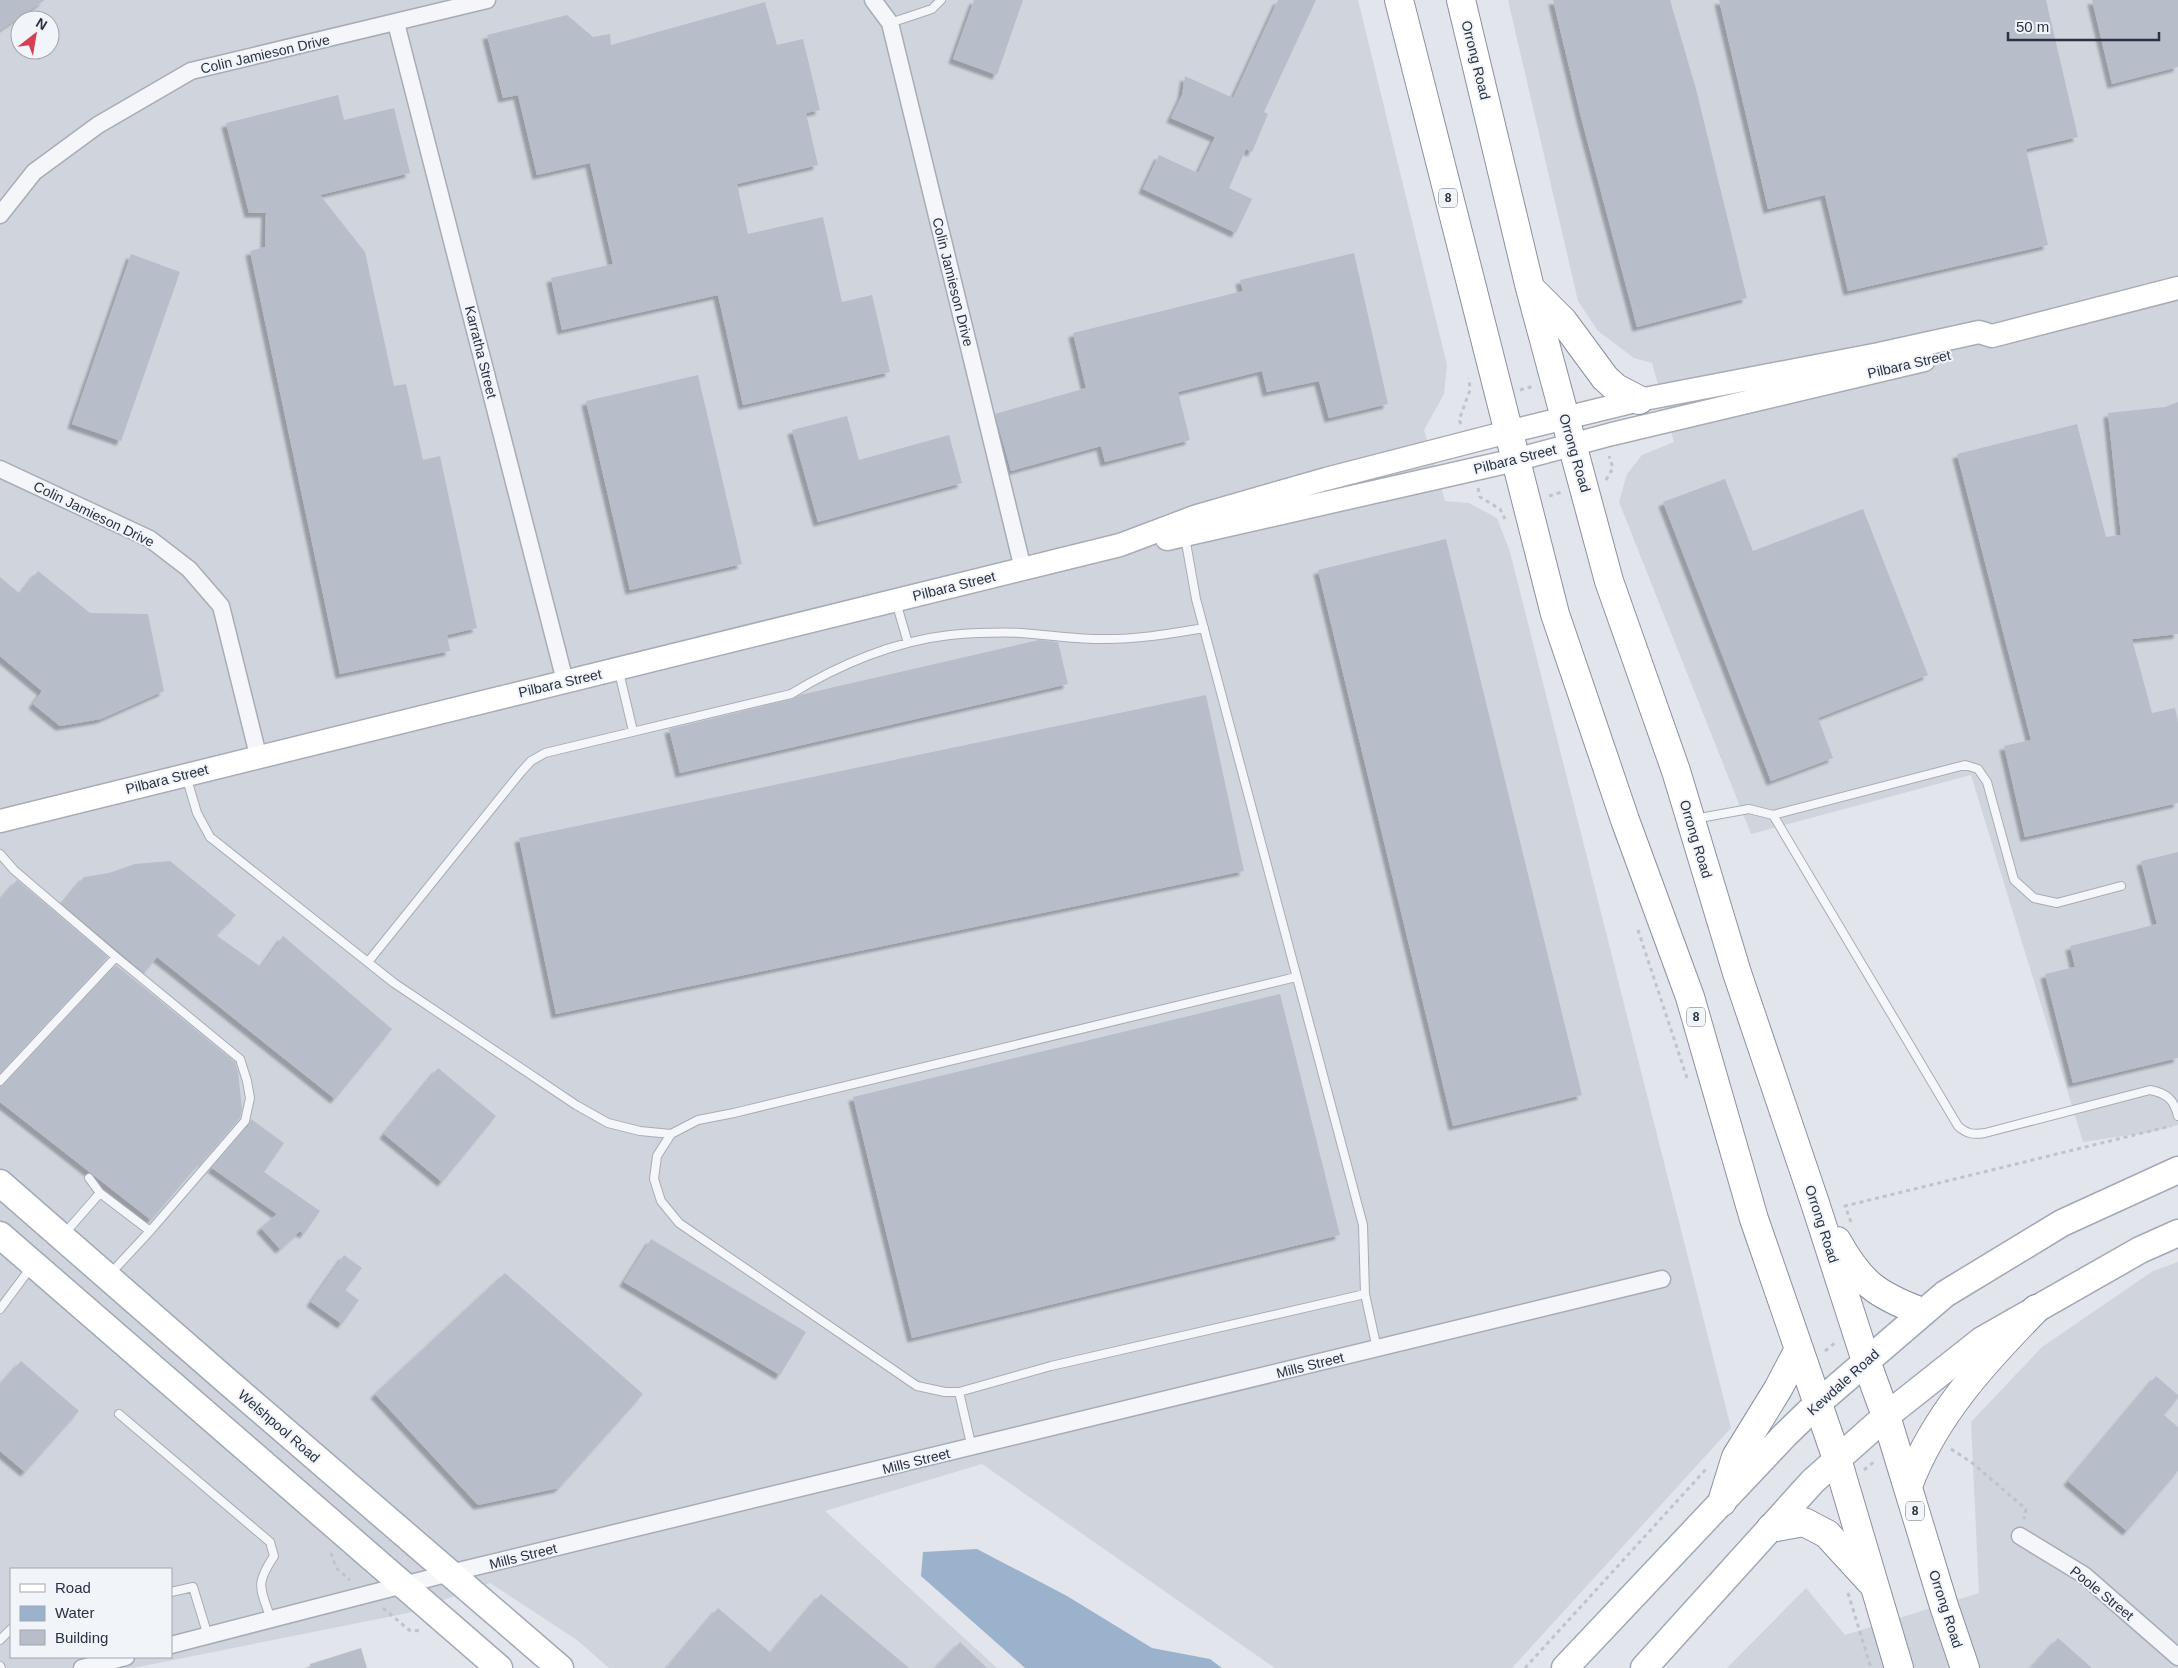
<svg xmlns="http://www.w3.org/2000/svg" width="2178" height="1668" viewBox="0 0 2178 1668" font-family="Arial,sans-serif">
	<defs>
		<filter id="shadow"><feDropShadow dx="-4.5" dy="4.5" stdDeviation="1" flood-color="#0004"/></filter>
	</defs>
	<rect width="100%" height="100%" fill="#e2e5eb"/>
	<path fill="#cfd4dd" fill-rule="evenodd" d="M0,0h1358l89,365 -3,29 -20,36 21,71 24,2 28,15 13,34 221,876 -219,240h-237l-293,-204 -157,47 172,157h-388l-32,-28 -87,-57 -82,30 -275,55h-133zM20,20h30v30h-30zM11,1569h160v88h-160z
		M1508,0h670v1125l-28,7 -67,10 -112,-367 -220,59 -132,-332 8,-28 15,-19 32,-13 -22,-79 -18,-5 -36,-27 -20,-30z
		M2178,1262v406h-451l79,-80 39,47 134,-42 -8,-171 71,-75 111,-76z"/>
	<path fill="#9bb2cd" d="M977,1549l90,47 85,52 58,11 12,9h-197l-104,-92 2,-24z"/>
	<path fill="#b8bec9" filter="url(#shadow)" d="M0,0h45l-45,30z
		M974,0h49l-26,75 -44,-16z
		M1278,0h38l-52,112 4,2 -16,38 -6,-3 -17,39 23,11 -16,34 -93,-44 16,-34 39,18 17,-36 -44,-19 11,-23 3,-19 48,22z
		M1553,0h117l26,89 51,209 -110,29 -56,-210z
		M1719,0h327l32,137 -52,12 22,96 -200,46 -23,-96 -57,14z
		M2092,0h86v67l-66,17z
		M765,2l12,43 26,-6 17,71 -14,3 12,52 -81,19 11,50 75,-17 19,85 30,-7 18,77 -147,33 -25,-110 -156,35 -11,-52 62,-14 -23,-101 -53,12 -19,-80 -15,3 -16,-63 80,-20 26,22 17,-3 1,11z
		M338,95l6,25 50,-12 16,65 -90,22 45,57 29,134 12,-2 17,76 17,-4 37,172 -30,7 3,16 -110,23 -90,-423 15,-4 1,-34h-17l-23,-90z
		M1354,253l34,151 -59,14 -10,-37 -52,11 -5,-21 -84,21 12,48 -85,22 -4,-16 -90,25 -16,-57 91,-26 -13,-55 170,-42 -3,-11z
		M131,254l49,18 -59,169 -49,-17z
		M698,375l44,189 -112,26 -44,-189z
		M2178,402v232l-46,5 20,74 23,-5 3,14v81l-153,34 -21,-91 27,-6 -74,-286 120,-30 29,113 15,-2 -13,-122 57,-6z
		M847,416l12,44 90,-25 13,48 -144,39 -26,-92z
		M1725,479l28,72 110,-42 65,166 -110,43 15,40 -62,23 -108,-279z
		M1446,539l136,556 -129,31 -135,-556z
		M38,571l52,42 58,1 16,77 -63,28 -41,7 -27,-22 9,-13 -42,-35v-79l20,17z
		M1039,640l19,2 10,42 -388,89 -11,-44 123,-30 8,-4z
		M1206,695l38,176 -688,143 -37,-176z
		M2178,852v206l-105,25 -28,-109 30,-7 -5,-21 87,-22 -16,-63z
		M170,861l66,54 -20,20 45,32 22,-31 109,93 -57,70 -178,-142 -13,16 -82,-69 22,-27 25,-4 26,-9z
		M17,880l91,77 -108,116v-173z
		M116,965l119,97 3,10 4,37 -2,9 -38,44 -1,-1 -50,59 -151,-118v-16l4,-1z
		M1280,994l60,241 -428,103 -59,-241z
		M438,1068l58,48 -54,66 -58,-48z
		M251,1119l33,24 -20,29 56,39 -16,23 -4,-3 -20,18 -19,-21 16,-14 -65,-46 37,-43z
		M651,1239l155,93 -26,43 -156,-93z
		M344,1255l18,13 -17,22 14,10 -17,24 -31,-22z
		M505,1273l138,121 -84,94 -81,17 -103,-111z
		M21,1361l58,50 -54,61 -25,-21v-66z
		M2156,1376l22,19v3l-14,17 14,12v44l-51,60 -59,-50z
		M821,1594l88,74h-242l51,-60 53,45z
		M2058,1638l34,30h-61z
		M960,1642l27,26h-52z
		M361,1648l6,20h-57v-4z"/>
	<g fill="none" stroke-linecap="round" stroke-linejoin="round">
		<defs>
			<path id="service" d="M890,23l42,-14 9,-9
				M1185,537l11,62 167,626 2,69 12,55
				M896,602l12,41
				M619,672l14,59
				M186,776l11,37 13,24 184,146 182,122 32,18 32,8 31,3
				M1773,815l192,-50 13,4 9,13 27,98 20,18 23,5 64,-17
				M1694,819l55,-10 24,6 185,311c9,8 15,9 27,7l165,-43c16,3 24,9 28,26
				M0,854l14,16 102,87 124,102 7,22 3,17 -5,23 -95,110 -39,42
				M368,962l153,-190 10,-11 14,-8 246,-59c47,-29 104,-53 159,-59 24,-2 49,-3 72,-2 26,2 51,6 76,6 36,1 71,-5 106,-11
				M1296,977l-562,136 -36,7 -27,14 -14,22 -3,23 7,22 18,22 238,163 28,6h14l92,-26 314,-72
				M0,1081l116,-124
				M89,1178l11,15 50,38
				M65,1233l35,-40
				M0,1309l32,-43
				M959,1392l13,56
				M119,1414l151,128 4,14c-20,30 -13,32 -3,64
				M171,1592l22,-5 15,49
				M0,1640l11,-11
				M0,1666l1,2"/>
			<path id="minor" d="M873,0l17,23 133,546
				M396,23l169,658
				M0,215l34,-43 64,-47 93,-54 296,-71
				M0,469l150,70 39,30 32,37 37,149
				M2020,1536l64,39 94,82
				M171,1645l279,-72 1212,-294
				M82,1668l44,-11"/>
			<path id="secondary" d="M1167,539l348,-79 97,-26 312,-74
				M0,821c373,-95 748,-181 1120,-276l77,-29 129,-37 182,-47 131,-32 240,-46 100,-22 13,4 186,-48"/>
			<path id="primary" d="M0,1183l228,199 332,286
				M0,1235l499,433
				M1565,1668l220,-233 33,-32 127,-109 117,-71 116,-53
				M1644,1668l169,-187 73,-65 96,-76 158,-90 38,-17"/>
			<path id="trunk" d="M1399,0l156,614 70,206 65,177 64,222 83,240 62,209
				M1461,0l69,288 79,293 67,190 61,202 78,230 51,158 20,55 58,190 21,62
				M1531,289l32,32 42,57 11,10 23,12
				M1837,1241c24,43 40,54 85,71
				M1908,1486c26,-70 76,-124 128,-177
				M1722,1502l14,-45 42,-68 21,-40
				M1771,1528l33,-6 23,12 43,47"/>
		</defs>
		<use href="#service" stroke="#a7acb6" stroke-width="10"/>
		<use href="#minor" stroke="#a7acb6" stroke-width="19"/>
		<use href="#secondary" stroke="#a7acb6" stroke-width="25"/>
		<use href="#primary" stroke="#a0a9b7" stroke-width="29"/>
		<use href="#trunk" stroke="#8892a3" stroke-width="30"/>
		<path stroke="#c0c3ca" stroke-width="3" stroke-dasharray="4 4" stroke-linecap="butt" d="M1520,390l14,-4
			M1461,424l-2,-4 11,-30 -1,-12
			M1606,480l7,-12 -4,-12
			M1478,488l2,9 20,12 5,10
			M1549,496l13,-4
			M1638,930l49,148
			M1851,1222l-6,-16 326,-80
			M1825,1351l11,-9
			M1951,1449l20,13 55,47 -2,10
			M1864,1470l11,-9
			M331,1553l5,15 14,12
			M1848,1593l23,75
			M383,1608l26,22 12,1
			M1525,1668l183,-201"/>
		<use href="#service" stroke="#f5f6f9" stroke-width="8"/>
		<use href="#minor" stroke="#f5f6f9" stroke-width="16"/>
		<use href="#secondary" stroke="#fff" stroke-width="22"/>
		<use href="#primary" stroke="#fff" stroke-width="26"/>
		<use href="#trunk" stroke="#fff" stroke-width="28"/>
	</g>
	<g text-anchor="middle" stroke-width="4" stroke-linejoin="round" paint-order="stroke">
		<g fill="#f1f4f8" stroke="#656c7a" stroke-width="1">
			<rect x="1439" y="188.5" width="18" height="19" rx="4"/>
			<rect x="1687" y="1007.5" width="18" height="19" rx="4"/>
			<rect x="1906" y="1501.5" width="18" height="19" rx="4"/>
		</g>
		<g font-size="12" font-weight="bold" fill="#293244">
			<text x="1448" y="202">8</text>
			<text x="1696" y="1021">8</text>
			<text x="1915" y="1515">8</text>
		</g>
		<g font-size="14" fill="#293244" stroke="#f1f4f8">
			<text transform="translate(265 54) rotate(-13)" y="5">Colin Jamieson Drive</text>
			<text transform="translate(1476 60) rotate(76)" y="5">Orrong Road</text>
			<text transform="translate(953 282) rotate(76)" y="5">Colin Jamieson Drive</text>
			<text transform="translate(481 352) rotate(76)" y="5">Karratha Street</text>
			<text transform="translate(1909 364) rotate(-13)" y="5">Pilbara Street</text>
			<text transform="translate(1575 453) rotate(74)" y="5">Orrong Road</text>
			<text transform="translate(1515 459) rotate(-14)" y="5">Pilbara Street</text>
			<text transform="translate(94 514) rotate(26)" y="5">Colin Jamieson Drive</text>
			<text transform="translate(954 586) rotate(-14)" y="5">Pilbara Street</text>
			<text transform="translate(560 683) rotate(-13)" y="5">Pilbara Street</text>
			<text transform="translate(167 779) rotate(-14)" y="5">Pilbara Street</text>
			<text transform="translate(1696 839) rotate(73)" y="5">Orrong Road</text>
			<text transform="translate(1822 1224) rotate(72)" y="5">Orrong Road</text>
			<text transform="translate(1310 1365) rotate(-14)" y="5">Mills Street</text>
			<text transform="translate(1843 1382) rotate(-42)" y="5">Kewdale Road</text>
			<text transform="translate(279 1426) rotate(41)" y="5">Welshpool Road</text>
			<text transform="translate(916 1461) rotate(-14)" y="5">Mills Street</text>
			<text transform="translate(523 1556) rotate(-14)" y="5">Mills Street</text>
			<text transform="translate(2102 1593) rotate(39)" y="5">Poole Street</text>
			<text transform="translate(1946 1609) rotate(72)" y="5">Orrong Road</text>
		</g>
	</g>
	<rect x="10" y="1568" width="162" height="90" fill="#f1f4f8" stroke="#a1a6b0"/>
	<rect x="20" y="1584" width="25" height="8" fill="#ffffff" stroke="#a1a6b0"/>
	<text x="55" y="1593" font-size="15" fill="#293244">Road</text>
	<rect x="20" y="1606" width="25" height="15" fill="#9bb2cd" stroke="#a1a6b0"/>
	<text x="55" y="1618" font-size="15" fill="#293244">Water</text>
	<rect x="20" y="1630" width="25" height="15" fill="#b8bec9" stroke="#a1a6b0"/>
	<text x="55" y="1643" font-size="15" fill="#293244">Building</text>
	<g transform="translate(35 35) rotate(31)"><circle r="24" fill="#f1f4f8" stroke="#a1a6b0"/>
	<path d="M0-4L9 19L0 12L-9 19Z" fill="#d64052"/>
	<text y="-8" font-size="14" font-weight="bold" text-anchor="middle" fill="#293244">N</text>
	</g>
	<path d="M2008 32v8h151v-8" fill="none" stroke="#293244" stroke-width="2.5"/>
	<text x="2016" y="32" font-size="15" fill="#293244" stroke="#f1f4f8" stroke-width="4" paint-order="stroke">50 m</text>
</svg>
